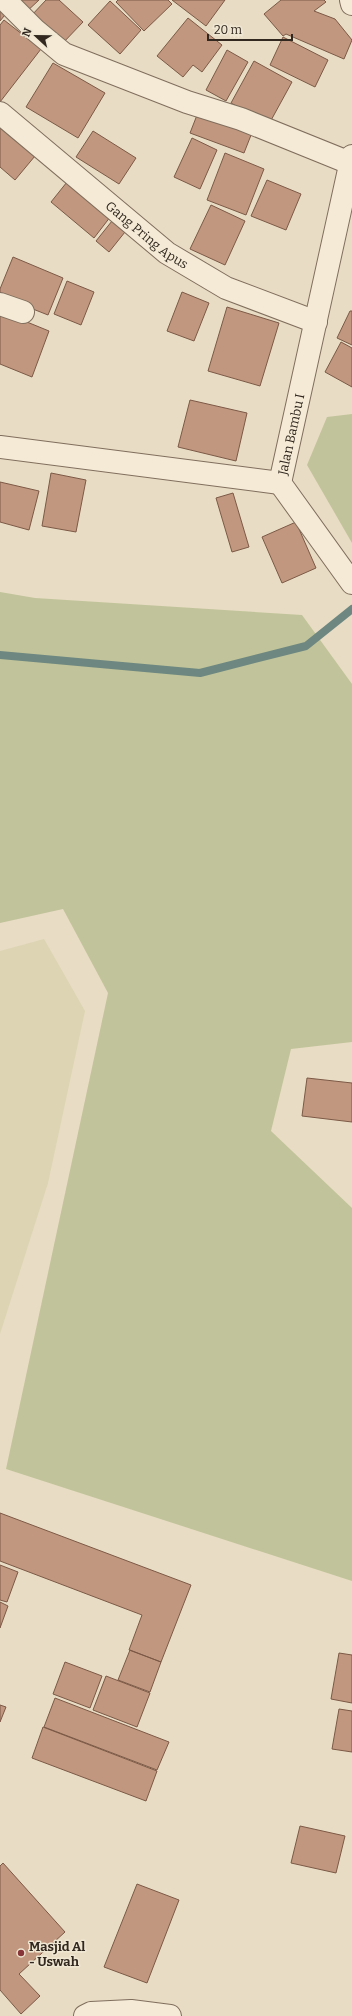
<svg xmlns="http://www.w3.org/2000/svg" width="352" height="2016" viewBox="0 0 352 2016" font-family="Bitter,serif">
	<rect width="100%" height="100%" fill="#e8dcc4"/>
	<path fill="#dcd4b3" d="M44,939l41,72 -37,172 -48,151v-383z"/>
	<path fill="#c1c49a" d="M352,414v129l-45,-78 20,-48z
		M0,592l35,6 267,17 50,69v358l-61,7 -20,82 81,77v373l-346,-112 102,-476 -45,-84 -63,14z"/>
	<g fill="none" stroke-linecap="round" stroke-linejoin="round">
		<path stroke="#6e8881" stroke-width="8" d="M0,655l200,18 106,-27 46,-37"/>
	</g>
	<path fill="#c1987f" stroke="#7c5946" d="M0,0l9,10 -9,11z
		M11,0h28l-15,14z
		M46,0h13l24,22 -22,23 -30,-29z
		M118,0h50l4,4 -28,27 -28,-29z
		M172,0h53l-19,26z
		M281,0h43l2,2 -12,9 21,8 17,21 -8,19 -58,-25 -3,2 -19,-22z
		M110,1l31,29 -21,24 -32,-29z
		M188,18l34,27 -20,27 -9,-7 -10,12 -26,-21z
		M4,20l37,29 -41,53v-77z
		M283,37l45,23 -13,27 -45,-22z
		M227,50l21,12 -22,39 -20,-11z
		M254,61l38,21 -23,42 -38,-21z
		M53,63l52,30 -27,45 -52,-31z
		M199,110l54,20 -9,23 -54,-20z
		M0,117l40,33 -25,30 -15,-13z
		M93,131l43,27 -17,26 -43,-27z
		M192,138l25,12 -17,39 -26,-12z
		M225,153l39,16 -18,46 -39,-15z
		M71,177l43,35 -20,26 -43,-36z
		M267,180l34,14 -15,36 -35,-14z
		M211,205l34,16 -20,44 -35,-16z
		M116,216l13,11 -20,25 -13,-11z
		M13,257l50,21 -15,37 -48,-19v-7z
		M67,281l27,11 -13,33 -27,-11z
		M182,292l27,11 -15,38 -27,-10z
		M227,307l52,16 -19,63 -52,-15z
		M0,311l49,20 -17,46 -32,-13z
		M350,311h2v34l-15,-7z
		M341,342l11,6v39l-27,-15z
		M190,400l57,13 -11,48 -58,-14z
		M51,473l35,7 -10,52 -34,-6z
		M0,482l39,9 -10,39 -29,-8z
		M233,493l16,54 -17,5 -16,-54z
		M296,522l20,46 -34,15 -20,-46z
		M307,1078l45,5v39l-50,-6z
		M0,1513l191,72 -30,77 -32,-12 13,-35 -142,-54z
		M0,1565l18,7 -11,30 -7,-2z
		M0,1602l8,4 -8,22z
		M130,1650l31,12 -11,30 -32,-12z
		M339,1653l13,2v48l-21,-4z
		M65,1662l37,14 -12,32 -37,-14z
		M106,1676l44,17 -13,34 -44,-17z
		M55,1698l114,44 -12,28 -113,-43z
		M0,1705l6,2 -6,15z
		M339,1709l13,2v41l-20,-3z
		M43,1727l114,44 -11,30 -114,-43z
		M300,1826l45,10 -9,37 -45,-10z
		M3,1863l62,69 -46,42 21,22 -19,18 -21,-24v-124z
		M137,1884l42,16 -32,83 -43,-16z"/>
	<g fill="none" stroke-linecap="round" stroke-linejoin="round">
		<defs>
			<g id="minor">
				<path d="M5,0l30,30 29,24 123,48 54,17 109,44"/>
				<path d="M351,0l1,4"/>
				<path id="s1" d="M0,113l167,140 59,35 90,34"/>
				<path d="M0,304l23,8"/>
				<path d="M0,447l280,36"/>
				<path id="s2" d="M280,483l72,-327"/>
				<path d="M280,483l72,100"/>
				<path d="M85,2016l6,-3 40,-2 39,5"/>
			</g>
		</defs>
		<use href="#minor" stroke="#806e5d" stroke-width="24"/>
		<use href="#minor" stroke="#f4ead6" stroke-width="22"/>
	</g>
	<circle fill="#873539" stroke="#f0e7d3" stroke-width="1.5" cx="21" cy="1953" r="4"/>
	<g text-anchor="middle" stroke-width="3" stroke-linejoin="round" paint-order="stroke">
		<g font-size="13" fill="#32281f" stroke="#f0e7d3">
			<text dy="5" stroke="none"><textPath href="#s1" startOffset="191">Gang Pring Apus</textPath></text>
			<text dy="5" stroke="none"><textPath href="#s2" startOffset="50">Jalan Bambu I</textPath></text>
		</g>
		<g font-size="13" font-weight="bold" fill="#32281f" stroke="#f0e7d3" text-anchor="start">
			<text x="29" y="1951">Masjid Al<tspan x="29" dy="15">- Uswah</tspan></text>
		</g>
	</g>
	<g transform="translate(36 36) rotate(292)" stroke="#f0e7d3" stroke-width="3" paint-order="stroke">
	<path d="M0-3L7 15L0 10L-7 15Z" fill="#32281f"/>
	<text y="-6" font-size="11" font-weight="bold" text-anchor="middle" fill="#32281f">N</text>
	</g>
	<path d="M208 34v6h84v-6" fill="none" stroke="#32281f" stroke-width="2"/>
	<text x="214" y="34" font-size="12" fill="#32281f" stroke="#f0e7d3" stroke-width="3" paint-order="stroke">20 m</text>
</svg>
